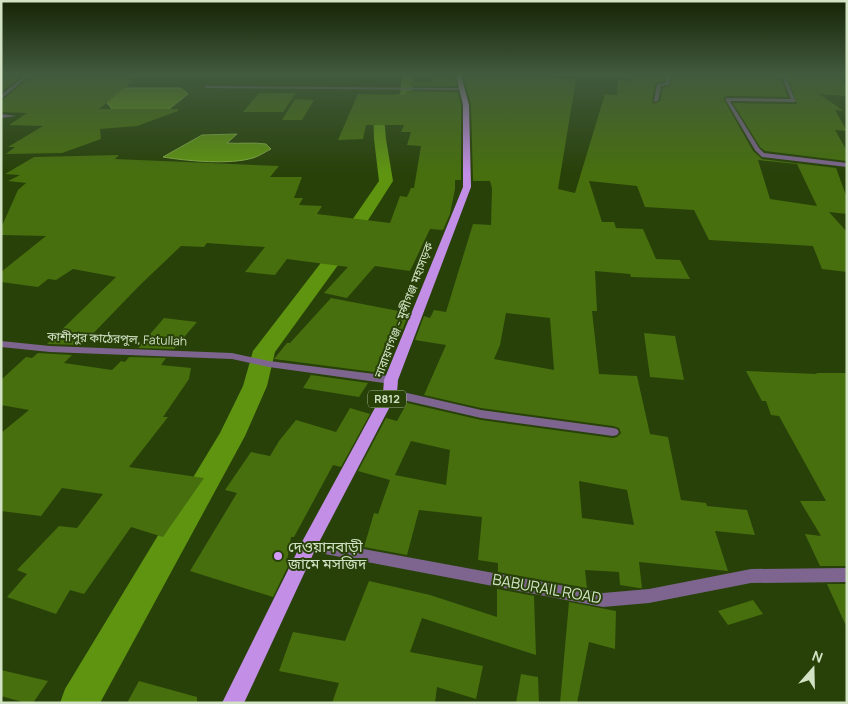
<svg xmlns="http://www.w3.org/2000/svg" width="848" height="704" viewBox="0 0 848 704" font-family="Manrope,'Noto Sans Bengali',sans-serif">
	<rect width="100%" height="100%" fill="#284109"/>
	<path fill="#5f9411" stroke="#82ab47" d="M85,88h96l7,6 -28,22 -38,-2 -10,-5 -8,-10z
		M237,134l-10,9c13,1 26,-1 39,1l5,5c-6,3 -12,7 -18,9 -23,7 -66,3 -90,-1l39,-22z"/>
	<g fill="none" stroke-linecap="round" stroke-linejoin="round">
		<path fill="#5f9411" fill-rule="evenodd" d="M402,75h10l1,6 -3,16c-7,6 -18,2 -27,8l3,34 7,42 -44,69 -74,102 -8,34 -22,50 -145,267h-40l5,-14 155,-256 23,-47 10,-35 84,-109 42,-61 -5,-42 -1,-35 10,-8 17,-2z"/>
	</g>
	<path fill="#476f0e" fill-rule="evenodd" d="M1,75h22l-22,17z
		M32,75h108l-41,34h79v2l-41,15 -37,3 1,10 -39,14 -56,1 9,-7h-7l35,-21 -34,-1 18,-12 -26,-1v-11z
		M430,75h24l3,11h-48l1,-4h23z
		M463,75h76l-1,1 38,3 -18,110 17,4 30,-99 12,1 1,-15 12,1 1,-6h34l-2,6 -8,3 -3,18 2,2 6,-3 3,-13 7,-2 3,-11h106l9,22 -61,-1 -4,2 30,53 9,8 74,9 11,30v16l-18,-2 18,20v40l-25,-3 -9,-23 -104,-6 -15,-30 -49,-3 -8,-21 -48,-5 13,41h12l2,6 27,1 13,30 24,1 10,19 -59,-2 -1,-3 -35,-3 2,40h-5l7,63 38,2 13,58 18,3 13,63 25,3 1,3 40,4 8,25 -40,-4 13,40 -89,-9 3,26h-3l-19,-3 -1,-13 -34,-2 2,18 -89,-16v-9l-20,-3 4,-43 -63,-7 -12,45 -43,-8 10,-34 4,1 12,-34 -32,-9 28,-53 11,3 10,-18 74,17 132,18 4,-1 4,-4 -2,-5 -6,-2 -132,-18 -57,-13 22,-50 -31,-5 9,-24 6,2 4,-8 12,2 27,-88 18,1 1,-37 -2,-7h-17l-2,-76zM758,160l39,4 20,42 -47,-7zM506,313l44,5 4,52 -60,-11 6,-14zM411,441l39,9 -4,35 -51,-10zM579,481l48,9 7,35 -52,-7z
		M787,75h54l6,15v6l-28,-2 25,17 -9,-1 12,21 -12,-1 12,21v10l-82,-10 -5,-4 -27,-44 64,1z
		M407,91l51,1 3,13v75h-6v9l-5,25 -7,16 -13,-1 -20,42 -35,-5 -28,32 -23,-5 24,-26 -61,-8 -12,16 -30,-3 20,-25 -58,-4 -3,4 -23,-1 -41,39 -58,60 -35,-1 69,-67 -43,-8 -17,11 -8,-1 -10,8 -37,-5v-10l45,-36 -45,-1v-7l17,-38 8,-7 -18,-2 12,-6 -15,-1 29,-17 85,-2 -4,4 164,7 -9,11h32l-8,21h9l-4,7 23,1 -5,8 73,9 10,-27 7,1 4,-9h3l7,-42 -14,-1 4,-13h-10l3,-7h-38l-3,14 -25,1 20,-46 48,1z
		M259,93h37l-13,19h-40z
		M295,99l19,1 -12,20h-20z
		M331,298l78,15 -10,25h-3l-22,34 -100,-13 13,-16h3z
		M164,318l33,4 -23,27 -36,-1z
		M644,333l31,3 9,44 -34,-3z
		M38,353l34,2 -8,8 48,7 9,-9 4,1 4,-5 37,1 -5,7 30,3 -2,11 -26,38h5l-39,50 75,11 -41,59 -32,-10 -47,67 -14,-4 -14,24 -49,-17 20,-23 -10,-4 42,-44 18,2 26,-34 -41,-6 -21,28 -40,-5v-78l28,-23 -28,-5v-25l25,-23 6,1z
		M746,371l71,3 -1,-1h31v193h-27l-15,-32 16,2 -21,-35h26l-47,-85 -8,-1 -5,-14h-4z
		M311,375l57,8 -9,14 -56,-9z
		M350,408l20,6 -29,53 -8,-2 -39,72h-3l-4,24 3,1 -17,35 -83,-26 47,-78 -12,-3 26,-38 19,4 9,-15 17,-21 40,12z
		M369,581l61,14 67,22v-28l37,7 2,59 -114,-37 -12,34 73,14 -7,33 -39,-12 -2,16h-103l7,-20 -60,-12 14,-39 52,9z
		M827,584h20v44z
		M753,600l10,14 -35,11 -10,-14z
		M569,602l47,9 -1,38 -26,-7 -12,61h-17z
		M1,670l47,11 -15,22h-7l-25,-7z
		M521,674l17,3 1,26h-23z
		M139,681l58,16v6h-70z"/>
	<g fill="none" stroke-linecap="round" stroke-linejoin="round">
		<path fill="#7e6590" fill-rule="evenodd" d="M26,75h4l-29,24v-4z
			M667,75h4l-2,10 -8,1 -3,15 -4,1 3,-18 8,-1z
			M781,75h4l11,27 -66,-1 29,47 5,5 83,10v4l-85,-10 -7,-7 -30,-51 2,-1 64,1z
			M204,86l258,2 2,1 -2,1 -256,-2z
			M1,114l15,2 -15,2z
			M1,341l49,5 182,7 37,8 122,15 5,4 -5,4 -122,-17 -37,-8 -182,-7 -49,-5z
			M390,389l91,21 132,18 4,1 2,3 -2,3 -4,1 -132,-18 -95,-22 -1,-3 1,-3z
			M309,539l294,54 46,-4 102,-20 96,-1v14l-96,1 -102,20 -46,4 -294,-56 -5,-2 -2,-4 2,-4z"/>
		<path fill="#c38ee6" fill-rule="evenodd" d="M456,75h5l8,30 2,82 -73,193 -1,13 -82,157 -71,153h-22l81,-163 80,-147 1,-13 79,-193v-82z"/>
	</g>
	<linearGradient id="sky" x2="0" y2="1"><stop stop-color="#162405"/><stop offset="0.43" stop-color="#425a3e"/><stop offset="1" stop-color="#425a3e" stop-opacity="0"/></linearGradient>
	<rect width="848" height="173" fill="url(#sky)"/>
	<circle fill="#d59cfb" stroke="#284109" stroke-width="2" cx="278" cy="556" r="5"/>
	<g text-anchor="middle" stroke-width="4" stroke-linejoin="round" paint-order="stroke">
		<rect fill="#284109" stroke="#9fb28d" stroke-width="1" x="368" y="390.5" width="38" height="17" rx="4"/>
		<g font-size="11" font-weight="bold" fill="#d2e2c5">
			<text x="387" y="403">R812</text>
		</g>
		<g font-size="12" fill="#d2e2c5" stroke="#284109">
			<text transform="translate(404 310) rotate(-69)" y="4">নারায়ণগঞ্জ - মুন্সীগঞ্জ মহাসড়ক</text>
			<text transform="translate(117 339) rotate(2)" y="4">কাশীপুর কাঠেরপুল, Fatullah</text>
		</g>
		<g font-size="15" fill="#d2e2c5" stroke="#284109" text-anchor="start">
			<text x="288" y="552">দেওয়ানবাড়ী<tspan x="288" dy="17">জামে মসজিদ</tspan></text>
		</g>
		<g font-size="15" fill="#d2e2c5" stroke="#284109">
			<text transform="translate(547 589) rotate(10)" y="5">BABURAIL ROAD</text>
		</g>
	</g>
	<rect width="848" height="704" fill="none" stroke="#d2e2c5" stroke-width="5"/>
	<g transform="translate(813 669) rotate(20)" stroke="#284109" stroke-width="4" paint-order="stroke">
	<path d="M0-4L9 19L0 12L-9 19Z" fill="#d2e2c5"/>
	<text y="-8" font-size="14" font-weight="bold" text-anchor="middle" fill="#d2e2c5">N</text>
	</g>
</svg>
